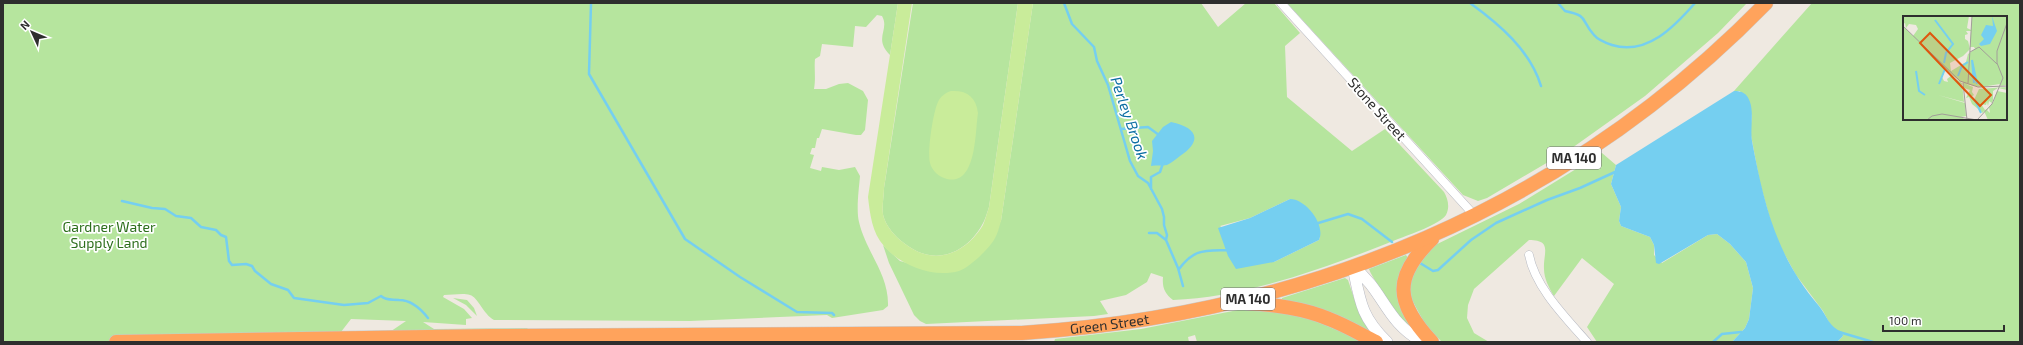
<svg xmlns="http://www.w3.org/2000/svg" width="2023" height="345" viewBox="0 0 2023 345" font-family="'Exo 2',sans-serif">
	<rect width="100%" height="100%" fill="#efe9e1"/>
	<path fill="#b6e59e" fill-rule="evenodd" d="M3,3h895l-8,52c-17,-17 0,-25 -8,-39l-5,-1 -11,12 -11,-1 -2,21 -31,-3 -2,12 -5,3c-1,10 1,19 -1,30h12l13,-5 9,-1 15,8 5,9 -3,30 -4,5h-5l-34,-6 -3,9h-2l-2,10h-3l-2,6 4,1 -4,13 11,3 1,-4 17,3 16,-3 5,9c-1,12 -4,34 -1,46 7,30 30,52 29,84l-5,4 -51,8 -5,-3 -137,6 -196,-1c-11,-6 -16,-23 -24,-25 -7,-2 -17,0 -26,0l-1,2 21,12 8,9 -6,1v6l-43,-3 11,7 93,-1 13,14h-537zM351,319l55,2 -28,19 -44,1z
		M913,3h105l-29,204c-2,6 -4,13 -7,18 -16,28 -46,41 -74,21 -9,-6 -20,-16 -24,-28 -3,-8 0,-21 0,-30z
		M1033,3h168l17,24 28,-24h28l26,30 -15,13 2,51 65,54 33,-22 59,63c4,7 6,15 2,23 -6,9 -37,20 -48,24 -67,27 -153,59 -225,61 -8,-6 -11,-12 -10,-23l-12,-4 -4,9 -21,13 -26,6 8,13 -14,2 -168,8 -6,-3 -6,-6 -25,-52 -6,-18 17,16 40,11 61,-51zM1290,199l30,38 -1,3 -45,22 -54,-36 30,-8z
		M1287,3h460l-29,30 -73,63 -73,52 -85,50 -9,3 -15,-6z
		M1812,3h208v339h-183l6,-6 -11,-8 -9,-17 -27,-36 -21,-38 -15,-54 -10,-53 2,-14 -12,-25h-6zM1904,17h102v102h-102z
		M1602,153l14,12 -5,19 10,23 -2,14 2,5 29,11 4,8v10l8,8 46,-28 9,-1 13,10 16,18 7,26 -4,31 -4,9 -13,14h-135l-10,-15 27,-43 -32,-26 -28,38c-5,-8 -10,-18 -10,-27 -1,-16 9,-29 -15,-29l-55,49 -6,16 -1,13 7,15 15,9h-47l-16,-16 -15,-28 -2,-14 16,-34 94,-46z
		M1406,255l2,3 -4,7 14,67c-5,-3 -12,-5 -16,-9 -5,-7 -32,-49 -33,-54z
		M1345,278l3,2 8,24 17,29 -91,-33v-2z
		M453,298l14,2 7,8 3,8 -11,-11z
		M1243,309l52,4 72,29h-170l-2,-7 -7,2 1,5h-135l1,-3 86,-10z"/>
	<path fill="#c9ec9a" d="M898,3h14l-28,185c0,9 -3,22 0,30 4,12 15,22 24,28 28,20 58,7 75,-21 2,-5 4,-12 6,-18l29,-204h15l-32,218c-2,6 -3,12 -6,17 -4,9 -26,30 -36,33 -26,7 -58,-5 -75,-25 -12,-13 -14,-32 -16,-49z
		M951,91c16,-1 25,6 27,22 -3,18 -1,73 -31,66 -8,-2 -15,-8 -17,-16 -3,-10 3,-51 8,-61 2,-5 7,-9 13,-11z"/>
	<path fill="#75cff0" d="M1734,91c8,0 13,2 16,11 4,12 0,26 2,39 12,63 24,115 67,165 8,10 10,21 23,26l1,4 -6,6h-105l13,-14 4,-9 4,-31 -7,-26 -16,-18 -13,-10 -9,1 -49,29 -3,-1 -2,-18 -4,-8 -29,-11 -2,-5 2,-14 -10,-23 5,-19z
		M1171,122c25,5 33,18 9,34 -4,3 -9,7 -13,9 -5,1 -11,0 -16,1l2,-15 -1,-10 11,-14z
		M1290,199c16,0 36,26 29,41l-45,22 -38,7 -8,-13 -10,-28 32,-10z"/>
	<g fill="none" stroke-linecap="round" stroke-linejoin="round">
		<path stroke="#75cff0" stroke-width="2.5" d="M591,3l-2,71 96,165 55,38 57,35 35,1 2,2
			M1064,3l8,21 22,23 3,14 11,24 22,76 8,15 10,7 14,26 2,8v8l3,10 -1,5 12,28 5,18
			M1470,3c29,21 60,47 71,83
			M1558,3l7,8c24,5 15,8 29,24 4,5 12,8 18,10 35,11 63,-19 83,-42
			M1121,129l27,-2 11,8
			M1151,189v-12l9,-5 3,-9
			M122,201l30,7 13,1 11,7 15,2 10,9 15,3 5,5 5,2 3,24 3,4 14,-1 6,2 3,5 16,13 17,6 6,8 50,7 24,-2 13,-7c6,5 11,3 18,4 12,0 22,9 29,18
			M1315,224l33,-10 14,5 30,23
			M1149,233h8l9,7
			M1420,263l13,8 5,-1 33,-30 25,-17 51,-23 33,-12 35,-16
			M1179,269c16,-21 26,-18 50,-19
			M1839,332l34,10
			M1713,342l9,-8 19,-2"/>
		<defs>
			<path id="street" d="M1281,3l193,212
				M1529,255c6,32 37,63 58,87"/>
			<path id="secondary" d="M1353,267c31,23 32,55 70,75
				M1353,267c7,34 8,50 34,75"/>
			<g id="highway">
				<path d="M1432,239c-39,38 -37,63 0,103"/>
				<path d="M1247,303c28,2 56,5 82,16 16,6 31,15 47,23"/>
				<path id="s1" d="M116,342l375,-6 531,-3c284,-18 544,-125 744,-330"/>
			</g>
		</defs>
		<use href="#street" stroke="#b4b7c1" stroke-width="9"/>
		<use href="#secondary" stroke="#b4b7c1" stroke-width="12"/>
		<use href="#highway" stroke="#c9c9c9" stroke-width="15"/>
		<use href="#street" stroke="#fff" stroke-width="8"/>
		<use href="#secondary" stroke="#fff" stroke-width="11"/>
		<use href="#highway" stroke="#ffa35c" stroke-width="14"/>
	</g>
	<g text-anchor="middle" stroke-width="3.5" stroke-linejoin="round" paint-order="stroke">
		<g fill="#fff" stroke="#6d6d6d" stroke-width="1">
			<rect x="1547" y="147" width="54" height="22" rx="3"/>
			<rect x="1221" y="288" width="54" height="22" rx="3"/>
		</g>
		<g font-size="13" font-weight="bold" fill="#2e2e2e">
			<text x="1574" y="163">MA 140</text>
			<text x="1248" y="304">MA 140</text>
		</g>
		<g font-size="14" fill="#2e2e2e" stroke="#fff">
			<text transform="translate(1377 109) rotate(48)" y="5">Stone Street</text>
			<text dy="5" stroke="none"><textPath href="#s1" startOffset="994">Green Street</textPath></text>
		</g>
		<g font-size="14" fill="#2c6e1b" stroke="#fff">
			<text x="109" y="232">Gardner Water<tspan x="109" dy="16">Supply Land</tspan></text>
		</g>
		<g font-size="15" font-style="italic" fill="#0d6fa3" stroke="#fff">
			<text transform="translate(1129 118) rotate(71)" y="5">Perley Brook</text>
		</g>
	</g>
	<g transform="translate(1903 16)">
		<rect width="104" height="104" fill="#efe9e1"/>
		<path d="M0,0h66l-2,12 4,2 1,-14h35v69l-8,1 1,-2 -19,3 -16,-3 -12,-8 -17,-17 9,11 -3,7 2,4 4,1 -1,-3 4,-3 11,7 2,19 -26,-7 27,8 1,13 -5,1 5,3h-63v-94l10,10 5,-7 -2,-4 -7,-1 -3,4 -1,-5 -2,1zM63,15h5l-1,16h4l1,2 -7,5 -2,8 -15,9 -1,-8 13,-7 7,-7 -2,-8 -3,-2v-4l3,-1zM60,67l10,4 -1,5 2,3 -3,2 3,3 5,-11 28,-2v3l-9,-2 -5,3v9l-1,3 -3,-2 -1,5 -1,-4 -1,3 -5,-1 4,6 4,-2 -2,2 3,3 -1,-6 4,-4 4,-12 10,2v27h-19l-4,-9 -1,2 -11,-9 -3,-7 -3,1 4,-8 -6,-2 1,6z" fill="#b6e59e" fill-rule="evenodd"/>
		<path d="M89,0l5,15 -7,13 -9,2 -2,-2 5,-5 -3,-4 5,-10 7,1z" fill="#75cff0"/>
		<path fill="none" stroke="#75cff0" stroke-width="2" d="M32,4l18,24 -7,9 -2,10M69,44l5,24M69,44l2,23M13,55l3,20 6,4M55,60l4,-10 6,-4M36,68l6,-15M72,84l6,13"/>
		<path fill="none" stroke="#a29e99" stroke-width="1" d="M0,10l57,55 18,6 29,-1M67,36l9,-5 18,17M60,67l4,37M65,67l4,-67M24,104l5,-4 10,-2 35,6 15,-16 11,-26 -6,-15v-12l10,-28"/>
		<path fill="#df570e" fill-opacity="0.15" stroke="#df570e" stroke-width="2" d="M27,17l61,62 -11,11 -60,-63z"/>
		<rect width="104" height="104" fill="none" stroke="#2e2e2e" stroke-width="2"/>
	</g>
	<rect width="2023" height="345" fill="none" stroke="#2e2e2e" stroke-width="8"/>
	<g transform="translate(32 32) rotate(314)" stroke="#ffffff" stroke-width="3" paint-order="stroke">
	<path d="M0-3L7 15L0 10L-7 15Z" fill="#2e2e2e"/>
	<text y="-6" font-size="11" font-weight="bold" text-anchor="middle" fill="#2e2e2e">N</text>
	</g>
	<path d="M1883 325v6h121v-6" fill="none" stroke="#2e2e2e" stroke-width="2"/>
	<text x="1889" y="325" font-size="12" fill="#2e2e2e" stroke="#ffffff" stroke-width="3" paint-order="stroke">100 m</text>
</svg>
